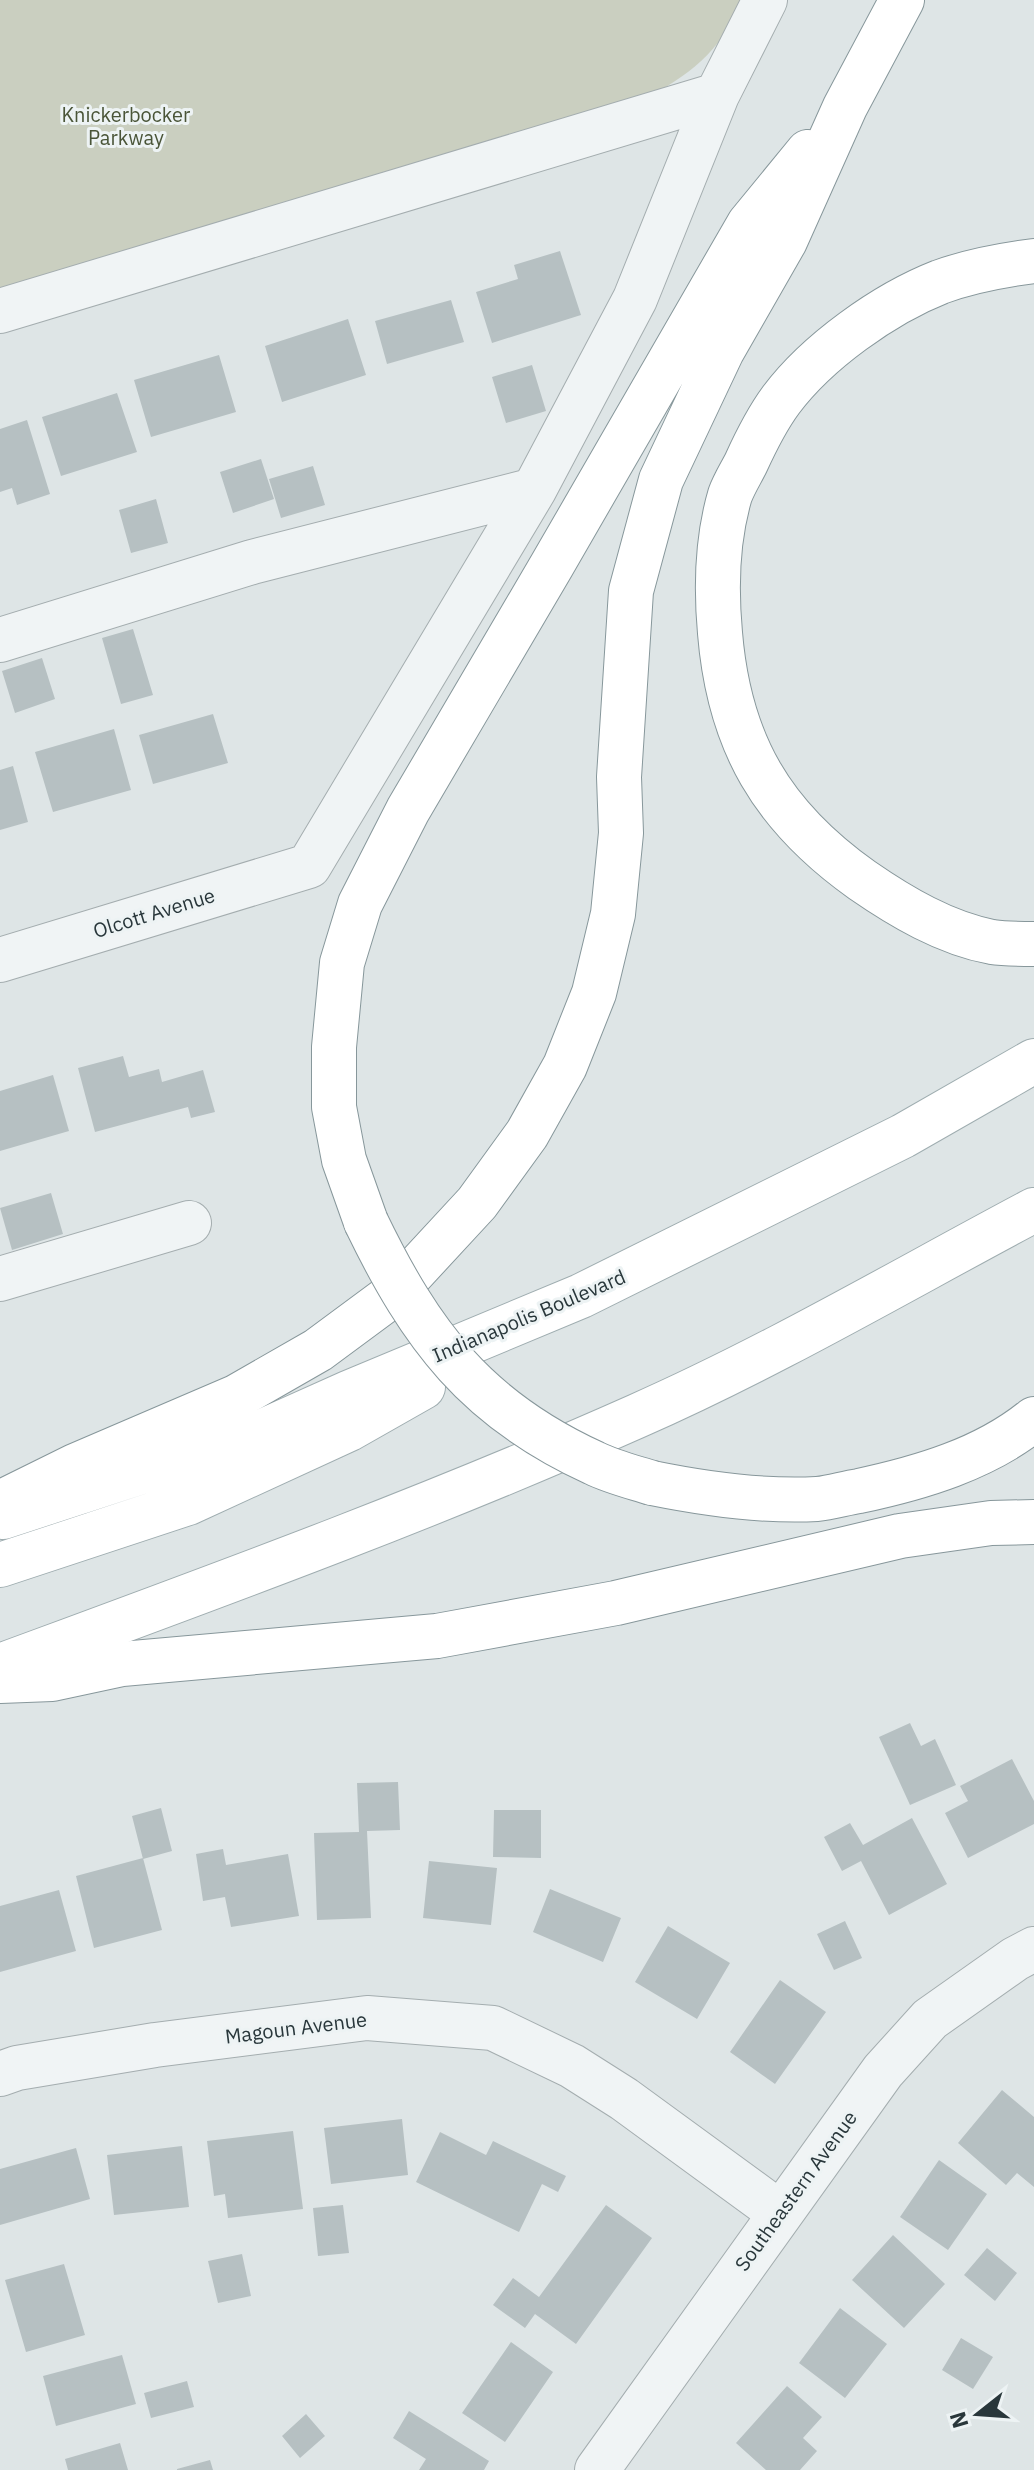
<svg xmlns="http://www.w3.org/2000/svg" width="1034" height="2470" viewBox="0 0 1034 2470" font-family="'IBM Plex Sans',sans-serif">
	<rect width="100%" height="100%" fill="#dee5e6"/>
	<path fill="#cacfc0" d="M0,0h744c-27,55 -52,73 -104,102l-640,195z"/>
	<path fill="#b6c0c2" d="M560,251l21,64 -89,28 -16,-51 42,-13 -4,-14z
		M451,300l13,42 -77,22 -12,-43z
		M348,319l18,56 -84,27 -17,-56z
		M219,355l17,57 -85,25 -17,-57z
		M532,365l14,46 -40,12 -14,-46z
		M117,393l20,59 -76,24 -19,-59z
		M27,420l23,74 -33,11 -5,-17 -12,4v-63z
		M261,459l13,40 -41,14 -13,-41z
		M313,466l12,39 -44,13 -12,-39z
		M156,499l12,44 -37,10 -12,-43z
		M133,629l20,66 -32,9 -19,-66z
		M42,658l13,41 -40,14 -13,-42z
		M213,714l15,49 -75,21 -14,-49z
		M114,729l17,61 -78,22 -18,-60z
		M13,766l15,56 -28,8v-60z
		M123,1056l6,21 30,-8 3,13 41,-12 12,42 -24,6 -3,-11 -93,25 -17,-64z
		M53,1075l16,56 -69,20v-60z
		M51,1193l12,41 -51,16 -12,-42z
		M910,1723l11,23 14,-7 21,46 -46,20 -31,-68z
		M1012,1759l22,42v23l-66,34 -23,-45 23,-12 -8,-15z
		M398,1782l2,48 -33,1 4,87 -54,2 -3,-87 45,-1 -2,-49z
		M161,1808l11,43 -29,8 -11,-43z
		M494,1810h47v48l-48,-1z
		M912,1818l35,66 -58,31 -28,-54 -19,10 -18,-34 26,-14 13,22z
		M223,1849l3,16 62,-11 11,62 -68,11 -6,-30 -22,4 -7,-47z
		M143,1858l19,72 -68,18 -18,-72z
		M429,1861l68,7 -6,57 -68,-7z
		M550,1889l71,29 -18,44 -70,-30z
		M59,1890l17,61 -76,21v-66z
		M845,1921l17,37 -28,12 -17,-36z
		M668,1926l62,37 -33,56 -62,-37z
		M780,1980l46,32 -51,72 -45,-32z
		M1002,2090l32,27v70l-17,-14 -11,12 -48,-42z
		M402,2119l6,56 -77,9 -7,-56z
		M293,2131l10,78 -75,9 -3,-24 -11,2 -7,-55z
		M440,2132l46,23 7,-14 73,35 -8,16 -16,-8 -23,48 -103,-50z
		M182,2146l7,61 -75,8 -7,-60z
		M76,2148l14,51 -90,26v-56z
		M939,2160l48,34 -39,56 -48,-33z
		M343,2205l6,48 -31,3 -5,-48z
		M606,2205l46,33 -76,106 -41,-30 -10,14 -32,-23 20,-27 26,19z
		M893,2235l52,49 -41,44 -52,-48z
		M987,2248l30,25 -22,28 -31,-26z
		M242,2254l9,42 -33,7 -10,-42z
		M64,2264l21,71 -59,17 -21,-72z
		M840,2308l47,36 -42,54 -46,-35z
		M961,2338l32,19 -20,32 -31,-19z
		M511,2342l42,30 -48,70 -43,-29z
		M122,2355l14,49 -80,22 -13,-50z
		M187,2381l7,26 -43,11 -7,-25z
		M787,2386l35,31 -19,21 14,13 -17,19h-34l-30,-27z
		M409,2411l80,50 -5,9h-65l7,-11 -33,-21z
		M306,2414l19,22 -25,22 -18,-22z
		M120,2443l8,27h-60l-3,-11z
		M210,2460l3,10h-36v-1z"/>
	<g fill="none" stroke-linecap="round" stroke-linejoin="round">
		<defs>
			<path id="minor" d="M0,311l717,-216
				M0,640l252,-78 282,-72
				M0,960l309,-94 225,-376 101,-191 82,-204 48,-95
				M0,1279l189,-56
				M0,2074l17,-6 138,-23 212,-27 126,10 79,38 52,33 156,114
				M597,2470l286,-399 47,-52 85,-60 19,-10"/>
			<path id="major" d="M3,1517l249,-81 96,-43 233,-97 322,-160 131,-75
				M0,1565l188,-62 161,-74 74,-42
				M0,1666c214,-79 428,-157 637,-250 136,-60 265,-136 397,-206"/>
			<path id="highway" d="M1034,261c-31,4 -64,10 -94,21 -56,22 -123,70 -159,118 -14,19 -25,41 -35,63 -5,10 -12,21 -16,32 -13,44 -14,94 -10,138 9,110 52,183 142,247 39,27 83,53 130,62 13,2 28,2 42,2
				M366,1222l-22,-62 -10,-53v-60l8,-84 18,-59 48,-94 144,-245 197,-341 59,-72
				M652,1483c54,11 109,19 165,16 14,-1 28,-6 42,-8 61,-13 126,-32 175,-72
				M0,1503l75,-37 161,-69 82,-47 73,-54 86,-93 50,-69 38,-68 29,-73 19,-79 8,-81 -2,-56 12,-186 30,-111 61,-129 63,-110 60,-134 57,-107
				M0,1681l52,-2 70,-15 315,-28 179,-33 284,-67 91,-13 43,-1"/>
		</defs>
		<use href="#minor" stroke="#a4adaf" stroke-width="46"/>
		<use href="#major" stroke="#9fadb0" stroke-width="46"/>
		<use href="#highway" stroke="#87979b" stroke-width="46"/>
		<use href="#minor" stroke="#f0f4f5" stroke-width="44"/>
		<use href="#major" stroke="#fff" stroke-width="44"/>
		<use href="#highway" stroke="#fff" stroke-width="44"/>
		<defs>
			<path id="highway-bridge" d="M366,1222c55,114 110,187 228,241 18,9 39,14 58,20"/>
		</defs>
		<use href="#highway-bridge" stroke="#87979b" stroke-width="46" stroke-linecap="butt"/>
		<use href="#highway-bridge" stroke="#fff" stroke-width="44"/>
	</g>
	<g text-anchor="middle" stroke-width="6" stroke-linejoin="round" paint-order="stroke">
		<g font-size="20" fill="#4a5538" stroke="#edf3f4">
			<text x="126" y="122">Knickerbocker<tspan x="126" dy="23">Parkway</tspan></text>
		</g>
		<g font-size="20" fill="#29373b" stroke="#edf3f4">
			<text transform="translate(154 913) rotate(-17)" y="7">Olcott Avenue</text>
			<text transform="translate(529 1316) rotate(-23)" y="7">Indianapolis Boulevard</text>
			<text transform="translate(296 2028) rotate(-7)" y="7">Magoun Avenue</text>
			<text transform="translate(796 2191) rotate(-54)" y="7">Southeastern Avenue</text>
		</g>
	</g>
	<g transform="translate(978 2414) rotate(253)" stroke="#edf3f4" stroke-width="6" paint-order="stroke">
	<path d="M0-6L14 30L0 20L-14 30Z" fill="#29373b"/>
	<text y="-12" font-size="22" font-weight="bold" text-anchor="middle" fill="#29373b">N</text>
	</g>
</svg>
